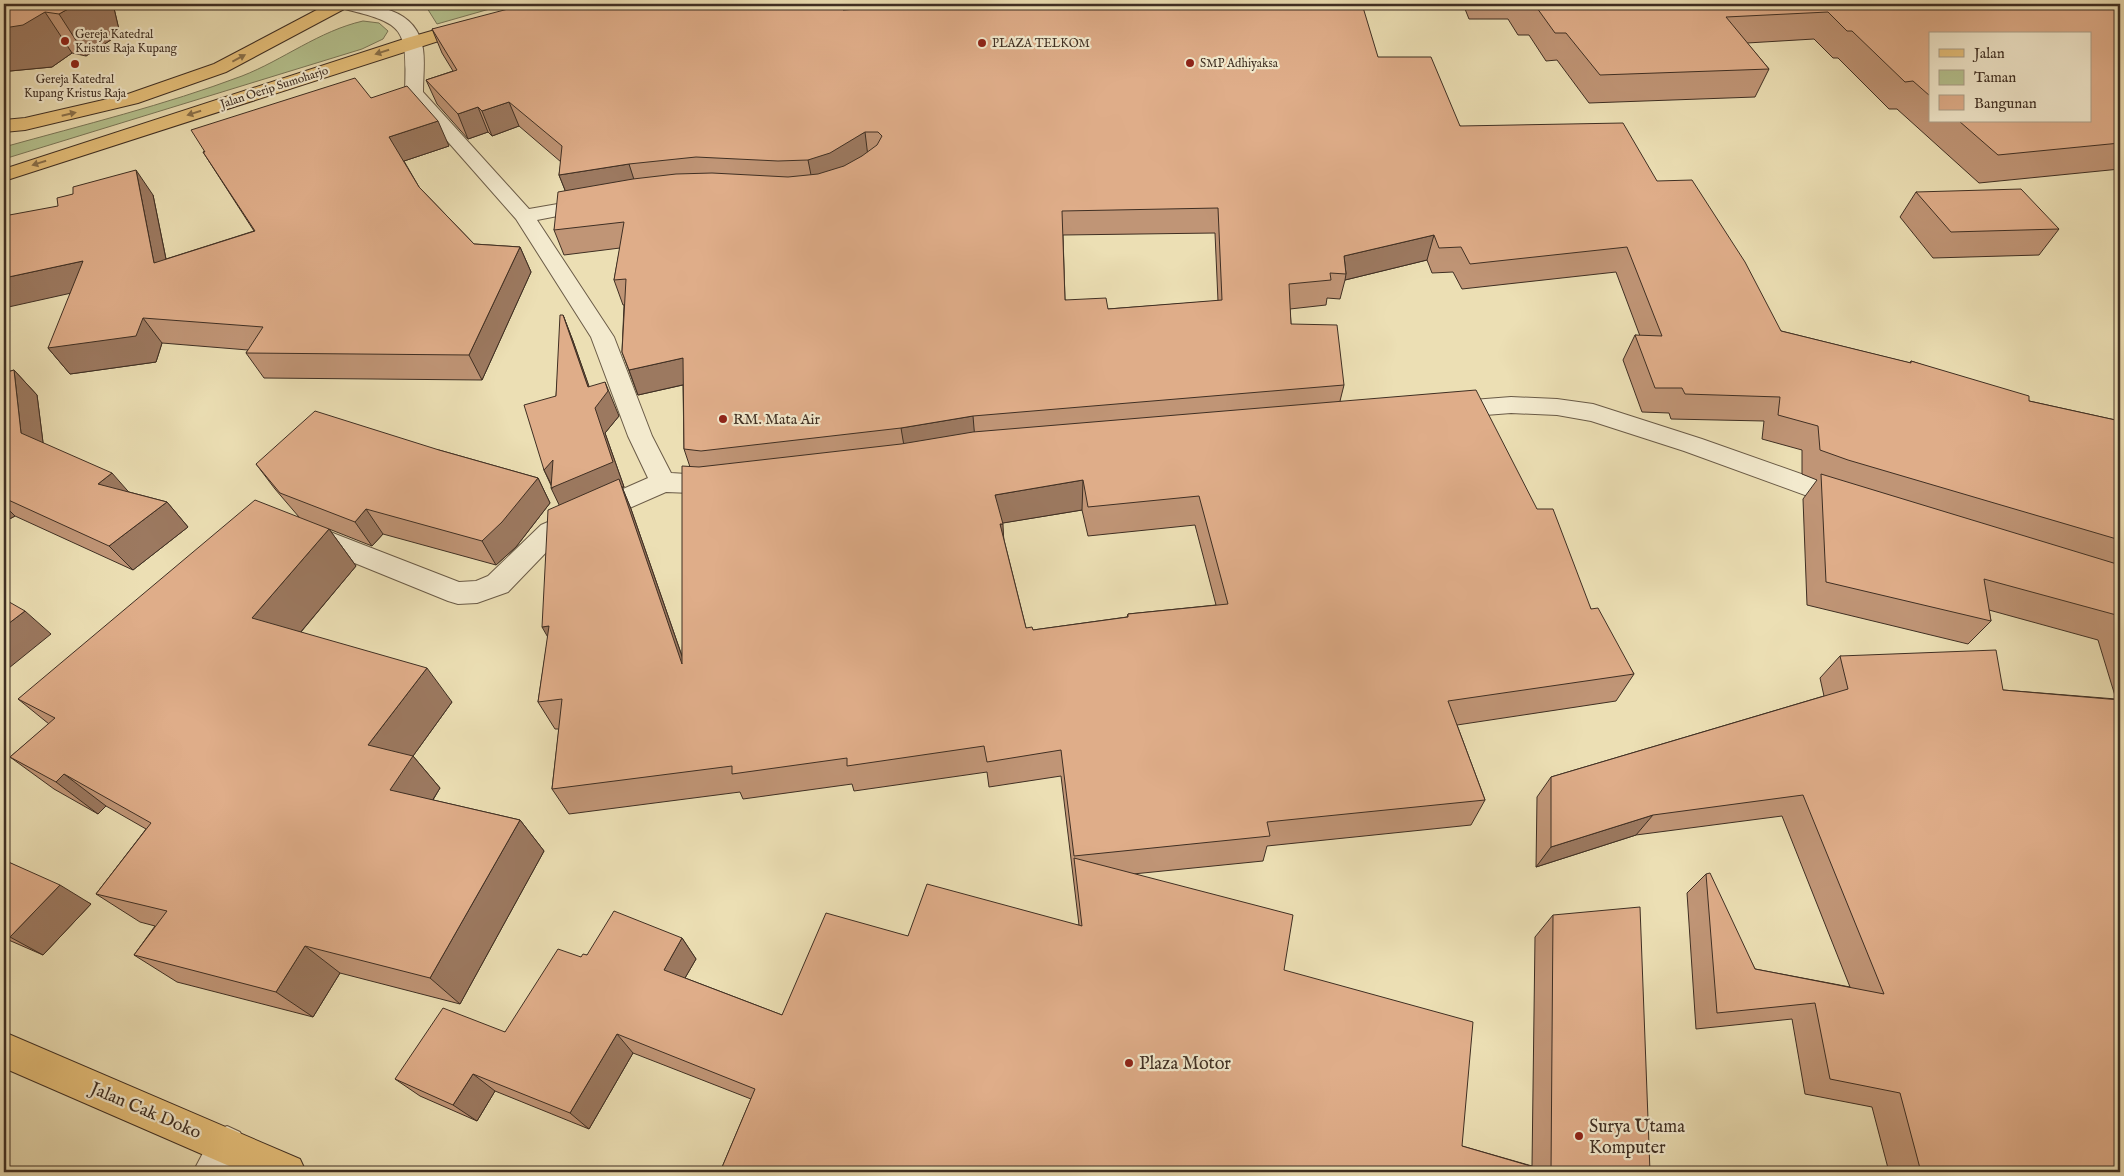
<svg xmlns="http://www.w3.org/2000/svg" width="2124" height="1176" viewBox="0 0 2124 1176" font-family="'IM FELL English',serif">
	<rect width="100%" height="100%" fill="#ecdfb4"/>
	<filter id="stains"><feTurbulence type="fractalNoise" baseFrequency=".004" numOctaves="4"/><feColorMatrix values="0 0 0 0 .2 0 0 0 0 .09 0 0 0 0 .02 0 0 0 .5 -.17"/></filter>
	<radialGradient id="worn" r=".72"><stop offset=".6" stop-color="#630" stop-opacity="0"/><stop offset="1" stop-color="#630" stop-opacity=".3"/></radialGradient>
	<path fill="#b5c28f" stroke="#7a7859" d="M461,4h46l-70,20 -10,-16z
		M363,21l16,2 9,8 -5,8 -21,10 -358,110v-12c79,-22 161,-42 238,-71 41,-16 77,-45 121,-55z"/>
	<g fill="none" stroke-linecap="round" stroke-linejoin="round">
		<defs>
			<path id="minor" d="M339,4c33,0 78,3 84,45 2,14 0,29 0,43l106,117 63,-11 7,2 3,4 -3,4 -62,12 77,117 38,99 19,37 47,3 9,2 4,7 -4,7 -9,2 -52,-2 -107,47 -51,53 -31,11 -19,1 -10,-3 -150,-61 -4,-7 4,-7 9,-3 152,59 17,-1 12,-5 53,-51 107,-47 -20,-42 -37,-99 -75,-118 -111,-126c2,-66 1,-69 -64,-85z
				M1511,397l46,2 36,5 109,35 153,54 4,7 -4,7 -9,3 -162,-59 -93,-30 -34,-6 -46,-2 -64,5 -9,-2 -3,-6 3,-6 9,-2z
				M227,1126l13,6 6,13 -13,27h-40l21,-40z"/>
			<path id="primary" d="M4,1032l296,127 6,13h-63l-239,-104z"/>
			<path id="trunk" d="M328,4h21l-3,4 -120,64 -88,31 -113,27 -21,2v-12l21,-2 100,-23 89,-31z
				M470,20l6,1 3,4 -3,4 -472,152v-12l403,-131z"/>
		</defs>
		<use href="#minor" stroke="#6a5b47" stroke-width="2"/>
		<use href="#primary" stroke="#3f2f23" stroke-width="2"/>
		<use href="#trunk" stroke="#3f2f23" stroke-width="2"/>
		<use href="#minor" fill="#f3eace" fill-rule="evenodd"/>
		<use href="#primary" fill="#e6c07a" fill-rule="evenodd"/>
		<use href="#trunk" fill="#e6c07a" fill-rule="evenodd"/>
	</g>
	<path fill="#c09576" stroke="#3f2f23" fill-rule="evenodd" d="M4,4h109l7,30 -34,22 -14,-3 -20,14 -42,4h-6z
		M1463,4h657v165l-141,14 -82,-74h-8l-51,-51h-5l-19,-19 -67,4 22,26 -14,28 -166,6 -32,-43 -11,1 -17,-26h-11l-10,-16h-39zM1930,34l160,87h-160z
		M846,10l532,47 82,69 197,55 124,150 129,32 1,-2 118,40 91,20v751h-231l-17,-65 -67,-13 -13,-75 -96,10 -9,-136 19,-19 49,95 95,18 -68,-171 -146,19 -100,32 1,-70 14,-20 273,-81 -4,-18 20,-22 163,34 113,9 -18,-59 -109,-30 2,11 -23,23 -161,-39 -4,-106 14,-19 -15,-6v-24l-40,-11 2,-18 -93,-2 -2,-6 -27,-1 -19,-52 12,-25 5,1 -24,-64 -154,17 -9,-17 -21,1 -5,-13 -82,20 -5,19 -13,-1 -1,7 -36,4 1,15 53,61 -4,16 197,108 54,100 43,65 -18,27 -159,24 28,75 -14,25 -204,21 -4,15 -130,13 151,96 178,176 70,20 3,-229 18,-22 97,257h-930l31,-73 -118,-46 -44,76 -94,-38 -18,30 -57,-25 -25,-17 110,-47 76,-75 6,-2 95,-17 14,21 -11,19 97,37 126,-79 171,-11 -18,-149 -72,11 -2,-15 -133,19 -2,-7 -109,15 -3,-7 -171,22 -17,-25 7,-60h-4l-17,-27 10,-65 12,-132 -16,-35 12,-74 7,-81 10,26 16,46 30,29 -14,17 19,54h-2l9,22 51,147 8,-189 -6,-18 -1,-64 -45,10 -16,-43 2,-47h-1l-9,-25 6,-32 -56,7 -10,-25 11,-40 -6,-15 2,-13 -42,-36 -27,10 -4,-4 -20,7 -31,-35 -11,-24 27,-9 -11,-18 -10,-24zM1215,233l3,68 -110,8 -43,-9 -2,-65zM1082,510l6,26 107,-11 21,80 -88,9 -1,3 -94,13 -7,-2 -22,-88 -2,-17z
		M371,98l78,48 -45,15 15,26 55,57 46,3 11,25 -49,108 -218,-2 -18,-25 2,-3 -86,-7 -6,19 -86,12 -22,-26 105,-153 13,64 88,-28 -51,-79z
		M1916,192l143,37 -20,26 -106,3 -33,-41z
		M14,370l23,25 6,48 86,49 38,10 21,25 -55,43 -118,-54 -11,6v-149z
		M439,450l99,28 12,25 -34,44 -20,18 -113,-31 -11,12 -43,-17 27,37 -55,66 151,70 -39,54 27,32 -7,12 87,20 24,31 -84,153 -120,-31 -27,44 -136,-35 -43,-27 21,-29 -15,-4 -44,-28 50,-65 -40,-23 -8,8 -44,-25 -44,-32 39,-33 -31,-25 281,-182 -24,-28 -19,-25z
		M4,860l87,44 -48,51 -39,-17z"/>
	<path fill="#9c7960" stroke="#3f2f23" d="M77,4h36l7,30 -34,22 -27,-42z
		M843,4h3l1,30 -4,-24z
		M1997,4h101l-115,23z
		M45,12l27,41 -20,14 -42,4 -6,-8v-35z
		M509,102l10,24 -27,10 -10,-25z
		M478,107l10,25 -20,7 -10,-25z
		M438,121l11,25 -48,16 -12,-25z
		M865,132l3,25 -55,28 -5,-25z
		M629,164l8,25 -68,11 -10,-25z
		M136,170l17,25 19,94 -18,-26z
		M1434,235l-7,25 -82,20 1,-6 -2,-18z
		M520,247l11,25 -49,108 -13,-25z
		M83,261l20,25 -99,22v-30z
		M563,315l10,26 23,65 9,-24 14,34 -14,17 19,54h-2l9,22 63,182 -131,-178 -12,-25h2l-9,-18 51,-62z
		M143,318l19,25 -6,19 -86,12 -22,-26z
		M683,358l8,25 -53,12 -9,-25z
		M14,370l23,25 8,63 -24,-25z
		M973,416l2,24 -70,12 -4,-24z
		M112,473l22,25 -36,-14z
		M538,478l12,25 -34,44 -20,18 -14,-24z
		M1083,480l-1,30 -85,14 -2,-29z
		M167,502l21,25 -55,43 -24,-24z
		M4,505l11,11 -11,6z
		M366,509l17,25 -11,12 -17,-24z
		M1000,524h3l1,29z
		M329,529l27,37 -73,87 -31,-35z
		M25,611l26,23 -47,38v-45z
		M549,626l9,29 -16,-28z
		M427,668l25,34 -39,54 27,32 -21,34 -29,-32 -22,-45z
		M4,689l4,3 -4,4z
		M64,774l42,32 -8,8 -42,-32z
		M1653,815l-17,20 -100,32 15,-20z
		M520,820l24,31 -84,153 -30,-26z
		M60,885l31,19 -48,51 -33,-18z
		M682,938l14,21 -18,31 -14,-20z
		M305,946l35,27 -27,44 -37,-25z
		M617,1034l16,19 -44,76 -19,-16z
		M473,1074l22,17 -18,30 -24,-16z"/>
	<path fill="#dfad89" stroke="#3f2f23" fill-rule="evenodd" d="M4,4h73l-18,10 -14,-2 -22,13 -19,3z
		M527,4h316v6l93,-6h426l16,53h53l29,69 163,-3 34,58 35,-1 53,82 36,69 130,32v-2l118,35v5l91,20v119l-272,-80 -28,-10 -2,-24 -40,-11 2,-18 -95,-3 -3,-6h-27l-20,-53 27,1 -35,-89 -157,17 -9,-17 -22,1 -5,-13 -90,21 2,18 -16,-1 1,7 -42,4 2,40 46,1 7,60 -371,31 -72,12 -200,23 -17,-2 -1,-91 -54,12 -7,-18 4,-73 -12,1 10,-58 -70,8 4,-38 75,-13 43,-5 36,-1 76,4 30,-3 26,-8 18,-10 15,-11 5,-9 -4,-4h-13l-35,21 -22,7 -30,1 -82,-4 -67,7 -70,11 3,-29 -53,-44 -27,9 -4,-4 -20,7 -32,-34 31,-10 -25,-41zM1218,208l4,92 -114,9 -2,-11 -41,2 -3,-89z
		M1524,4h473l-2,3 34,2 24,-5h67v139l-122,12 -39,-34h131v-87h-160v62l-17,-15 -8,1 -53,-51h-5l-19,-19 -102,5 43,52 -169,6 -34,-42h-11l-18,-25h-10z
		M355,78l16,20 36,-12 31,35 -49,16 30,50 55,57 46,3 -51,108 -223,-2 17,-26 -120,-9 -7,18 -88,12 35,-87 -79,17v-62l54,-10 -1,-8 16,-4v-7l63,-17 18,93 101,-32 -52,-79h2l-14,-22z
		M2021,189l38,40 -108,3 -35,-40z
		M560,315h3l25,72 17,-5 3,9 -13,17 18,54 -62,26 2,-28 -9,10 -20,-65 32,-9z
		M14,370l7,63 91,40 -14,11 69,18 -58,44 -105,-48v-125z
		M1476,390l61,119h16l38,100 7,-1 36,66 -186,27 37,99 -218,22 3,14 -196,20 -13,-106 -74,12 -3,-16 -137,20v-8l-115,16v-8l-180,23 10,-90 -24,3 11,-76 -7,1 6,-117 71,-31 63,185v-198l17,1 202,-23 72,-12zM1083,480l5,27 111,-11 29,108 -100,10v3l-95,13 -1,-3 -6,1 -26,-104h3l-8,-29z
		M315,411l124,39 99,28 -36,44 -20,19 -116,-32 -11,13 -75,-29 -24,-29z
		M1821,474l299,91v51l-136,-37 7,42 -165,-39z
		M255,500l74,29 -77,89 175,50 -59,77 45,11 -23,34 130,30 -90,158 -125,-32 -29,46 -142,-37 33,-44 -71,-17 55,-71 -87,-49 -8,8 -46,-25 45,-39 -37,-19z
		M4,599l21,12 -21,16z
		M1996,650l7,40 117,10v472h-199l-21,-79 -70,-14 -15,-76 -98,10 -11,-139 4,-1 45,96 129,25 -81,-199 -150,20 -102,32v-70l297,-88 -8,-33z
		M1074,858l219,57 -9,55 189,52 -11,124 89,26 2,-257 87,-8 10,265h-930l35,-83 -138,-55 -47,79 -97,-39 -20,31 -58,-26 48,-71 62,24 53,-83 23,8 2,-3 4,1 27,-44 68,27 -18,32 118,45 44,-102 82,23 19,-52 155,42z
		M4,860l56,25 -50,52 -6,-3z"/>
	<defs><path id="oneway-solid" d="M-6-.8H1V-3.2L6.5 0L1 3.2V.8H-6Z" transform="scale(1.25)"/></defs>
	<g fill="#8a704a">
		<use href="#oneway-solid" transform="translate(382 52) rotate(162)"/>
		<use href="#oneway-solid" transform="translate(239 58) rotate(-28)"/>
		<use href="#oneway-solid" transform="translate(194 113) rotate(162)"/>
		<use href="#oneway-solid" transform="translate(69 114) rotate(-13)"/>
		<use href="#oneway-solid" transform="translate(39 163) rotate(162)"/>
	</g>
	<g fill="#8f2418" stroke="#f3eace" stroke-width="2">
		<circle cx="65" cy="41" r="5"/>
		<circle cx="982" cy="43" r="5"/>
		<circle cx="1190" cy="63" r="5"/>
		<circle cx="75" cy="64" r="5"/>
		<circle cx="723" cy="419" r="5"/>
		<circle cx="1129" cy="1063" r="5"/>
		<circle cx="1579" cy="1136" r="5"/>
	</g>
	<g text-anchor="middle" stroke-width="4.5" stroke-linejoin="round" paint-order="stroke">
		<g font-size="12" fill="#3f2f23" stroke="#f3eace" text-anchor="start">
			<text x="75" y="38">Gereja Katedral<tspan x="75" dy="14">Kristus Raja Kupang</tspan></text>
			<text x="992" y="47">PLAZA TELKOM</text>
			<text x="1200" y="67">SMP Adhiyaksa</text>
			<text x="75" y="83" text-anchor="middle">Gereja Katedral<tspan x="75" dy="14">Kupang Kristus Raja</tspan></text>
		</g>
		<g font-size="12" fill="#3f2f23" stroke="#f3eace">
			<text transform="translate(274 87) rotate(-18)" y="4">Jalan Oerip Sumoharjo</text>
		</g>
		<g font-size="15" fill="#3f2f23" stroke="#f3eace" text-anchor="start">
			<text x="733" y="424">RM. Mata Air</text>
		</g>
		<g font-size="18" fill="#3f2f23" stroke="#f3eace" text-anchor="start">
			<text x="1139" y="1069">Plaza Motor</text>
			<text x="1589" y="1132">Surya Utama<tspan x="1589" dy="21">Komputer</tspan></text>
		</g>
		<g font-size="18" fill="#3f2f23" stroke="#f3eace">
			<text transform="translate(146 1110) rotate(23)" y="6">Jalan Cak Doko</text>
		</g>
	</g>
	<rect width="2124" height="1176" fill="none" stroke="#ecdfb4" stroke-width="20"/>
	<rect x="5" y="5" width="2114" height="1166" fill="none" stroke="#3f2f23" stroke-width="2.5"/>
	<rect x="10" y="10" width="2104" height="1156" fill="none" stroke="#3f2f23"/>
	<rect x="1929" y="32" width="162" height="90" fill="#f3eace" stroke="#ab9f8a"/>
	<rect x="1939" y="49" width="25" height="8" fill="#e6c07a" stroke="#ab9f8a"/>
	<text x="1974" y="58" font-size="15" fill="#3f2f23">Jalan</text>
	<rect x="1939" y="70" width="25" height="15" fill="#b5c28f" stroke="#ab9f8a"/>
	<text x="1974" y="82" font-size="15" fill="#3f2f23">Taman</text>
	<rect x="1939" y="95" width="25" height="15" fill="#dfad89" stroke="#ab9f8a"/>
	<text x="1974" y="108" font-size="15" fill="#3f2f23">Bangunan</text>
	<rect width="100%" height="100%" filter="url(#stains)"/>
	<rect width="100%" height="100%" fill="url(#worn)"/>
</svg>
